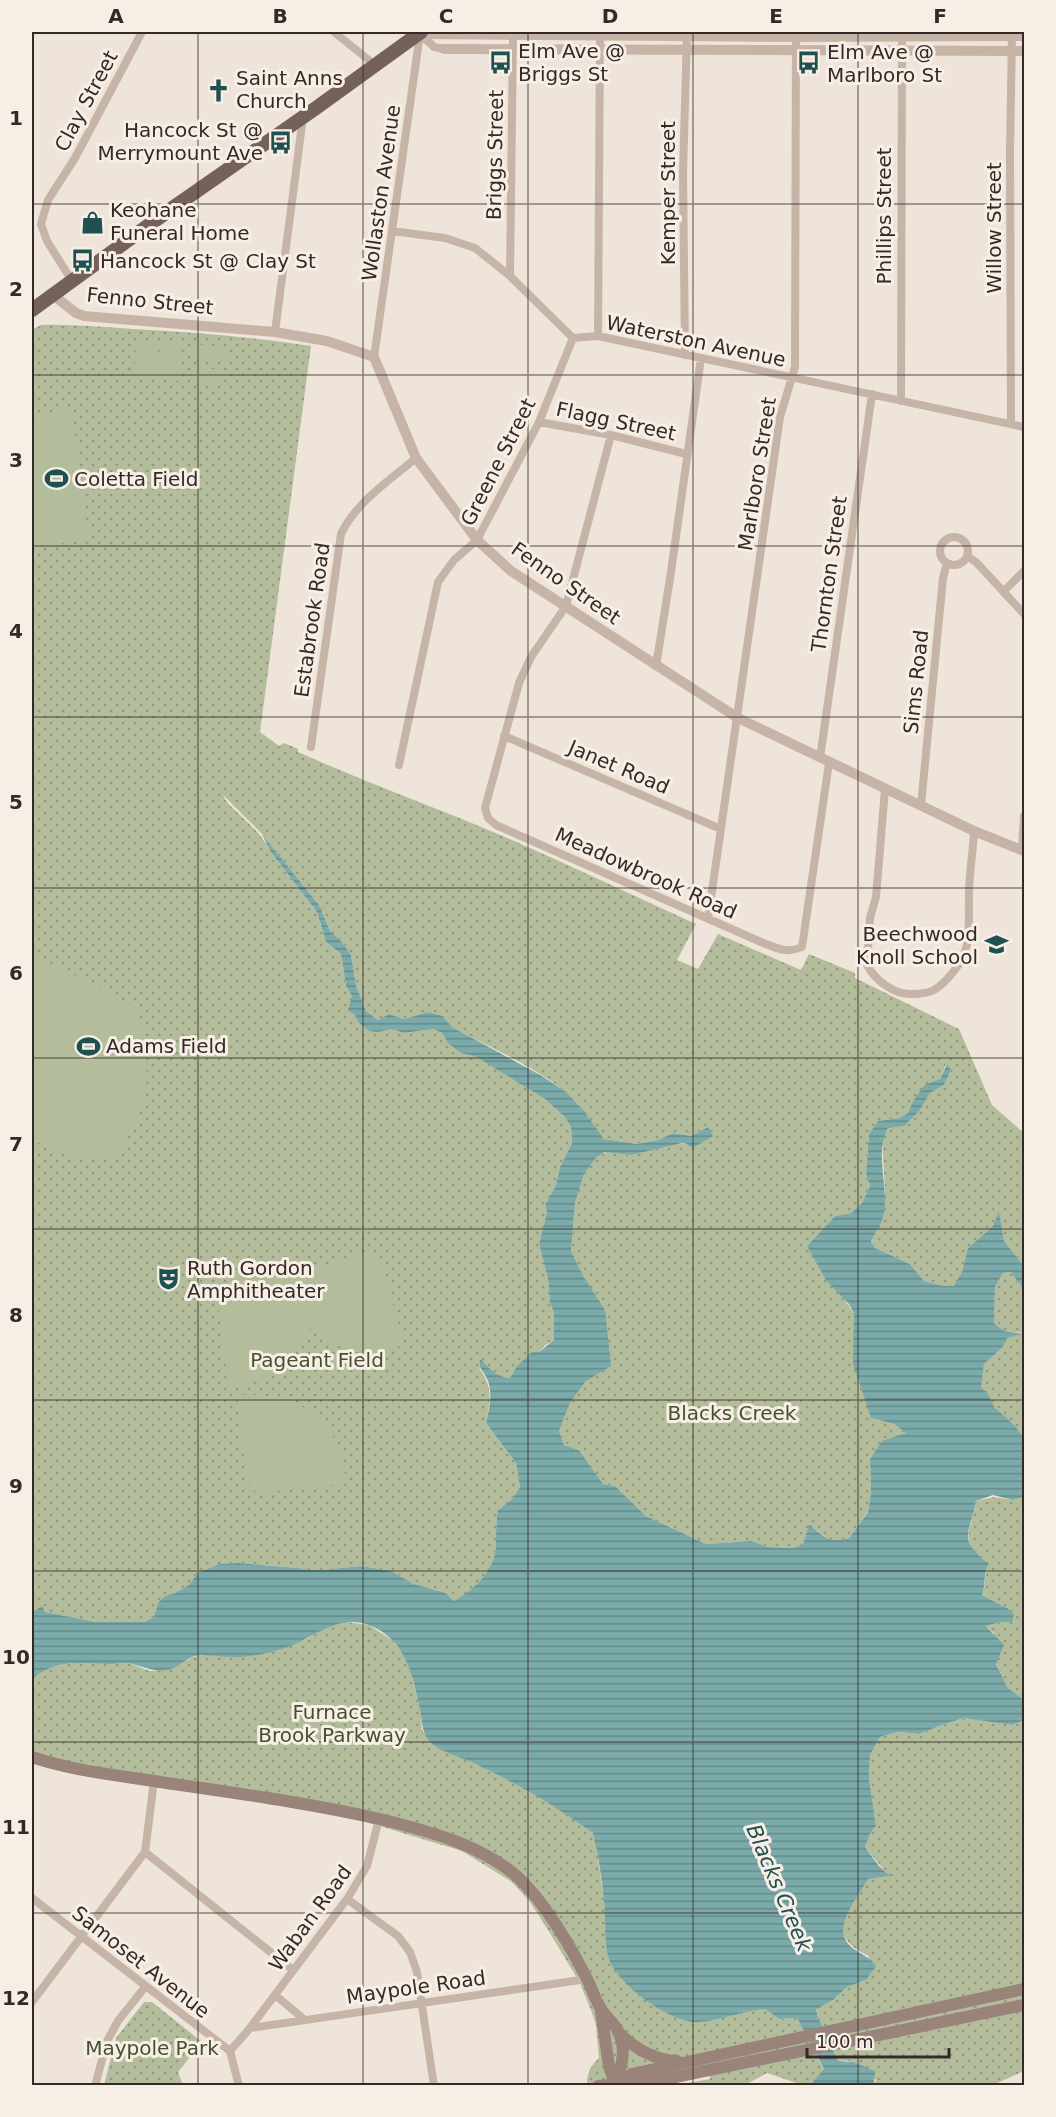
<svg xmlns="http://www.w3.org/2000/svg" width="1056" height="2117" viewBox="0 0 1056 2117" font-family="'DejaVu Sans',sans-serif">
	<defs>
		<pattern id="park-dots" width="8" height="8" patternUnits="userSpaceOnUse" patternTransform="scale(1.5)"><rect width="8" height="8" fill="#b3bd9b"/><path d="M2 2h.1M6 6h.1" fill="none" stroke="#929a7e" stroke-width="1.8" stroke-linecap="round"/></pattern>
		<pattern id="water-rules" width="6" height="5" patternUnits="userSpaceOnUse" patternTransform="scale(1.5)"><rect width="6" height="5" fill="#7baaaa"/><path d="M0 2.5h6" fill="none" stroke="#658b8a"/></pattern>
	</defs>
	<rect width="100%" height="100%" fill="#efe4da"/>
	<path fill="url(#park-dots)" d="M41,325c31,-1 62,2 92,4 60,3 119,8 178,17l-51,386 19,14 5,-3 14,6v3c54,24 109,45 164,67 79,32 156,70 234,105l-19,36 21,9 20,-35 83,36 8,-16 46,19v5l104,51 33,76 32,28v133l-20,-25 -5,-29 -6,14 -25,22 -6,25 -7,13h-12l-19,-5 -14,-17 -35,-16 -4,-8 13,-24 1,-25 -3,-52 6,-11 32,-18 10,-17 14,-8 7,-15 -5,-6 -6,15 -27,22 -5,12 -9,5 -21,3 -9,13 -3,40 4,12 -8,17 -11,10 -16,3 -28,30 47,67v13l17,92 23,6 12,9 -36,25 1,34 -3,19 -19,27c-21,5 -24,-1 -40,-14l-6,20 -10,4 -24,-1 -18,-6 -45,3 -60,-28 -31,-30 -12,-2 -24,-34 -15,-5 -5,-14 11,-28 16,-22 -1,-102 -14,-28 4,-48 9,-29 12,-16 10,-6 25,3 36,-10 19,-2 22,-16 -17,9 -18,-3 -15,7 -21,4 -33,-5c-12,-16 -23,-34 -39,-47 -29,-25 -78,-46 -113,-65l-9,-11 -15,-4 -24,7 -15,-5 -11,6 -12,-9 -10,-26 -5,-30 -9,-13 -12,-11 -11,-26 -57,-71 -39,-39c4,10 12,14 19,22 11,10 22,21 28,34l47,61 9,30 15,12 5,32 6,10 7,27 20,9 13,-3 12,4 29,-4 9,4 6,10 27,12 70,44 20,18 6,10 1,16 -12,24 -4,18 -11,20 2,7 -8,32 9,35 2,24 4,10v27l-10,6 -5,6c-13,1 -22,15 -29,26l-7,-1 -24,-9c15,20 11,33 7,55l30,40 4,24 -8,12 -14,11c-2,12 -2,21 -2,33 0,28 -20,45 -42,58l-8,-8 -32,-9 -23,-13 -29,-5 -42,4 -81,-7 -20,1 -22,9 -8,12 -14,8 -10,4 -7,6 -4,14 -10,5h-48l-51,-10 -13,1v-1283z
		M1011,1272l6,9 7,8v44l-20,-2 -10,-8 1,-36 8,-14z
		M1024,1334v104c-8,-12 -19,-19 -29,-29 -6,-7 -5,-15 -14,-21l3,-24 18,-16 4,-10z
		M994,1497l19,3 11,-3v204l-16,-13 -12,-25 -2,-30 -8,-7 14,-4h12l-5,-14 -25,-13c5,-12 1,-20 7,-31 -33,-27 -18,-28 -13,-63z
		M346,1622l23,3 23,15 16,20 13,53 1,17 10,14 47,21 52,28 38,22 25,18 10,66 5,59 118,59 18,-6 20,-2 14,10 18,-1 27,52 -14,15h-8l-35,-12 -22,12h-69l34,-6 -1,-10 -77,16h-45c0,-12 3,-19 12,-27l-3,-33 -4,-12 -12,-30 -32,-53 -18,-28 -18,-20 -50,-31 -109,-33 -321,-55v-84l11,-9 21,-6 22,-2 45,2 19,7 21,-2 22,-12 18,-3 22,3 73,-18 23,-13z
		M965,1718l47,7 12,-5v351l-31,14h-119l2,-5c-12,-13 -20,-21 -38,-19l-20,-44 -2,-9 17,-8 14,-13 19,-7 3,-24c-48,-22 -18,-45 -1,-77l21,-3 -24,-29 5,-13 6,-8 -7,-48 1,-23 10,-18 18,-5 21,2 23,-9z
		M144,2002h8l50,40 -24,30 5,13h-79l12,-47z"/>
	<path fill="#b3bd9b" d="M136,341l22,2 -3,36 -21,-1z
		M160,343l22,1 -3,37 -22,-2z
		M193,344l34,3 -1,15 -34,-3z
		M191,367l34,3 -1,15 -34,-3z
		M71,407l18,133 -57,7v-129z
		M37,957l74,35 24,16 6,14 6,43 -1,29 -12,31 -16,33 -47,-1 -39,-17v-177z
		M369,1252l11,7 25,86c-38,10 -63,8 -95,-17 -15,35 -44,55 -82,58l-11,-90 9,-10 57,-7v-2z
		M237,1395c62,-4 105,24 109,89l-89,9 -10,-9z"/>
	<path fill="url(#water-rules)" d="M262,834l57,71 11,26 12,11 9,13 5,30 10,26 12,9 11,-6 15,5 24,-7 15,4 9,11 90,49 24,16 18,19 20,28 33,5 21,-4 15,-7 18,3 17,-9 5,9 -21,12 -6,-5h-4l-51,12 -26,-3 -9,6 -12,16 -9,29 -4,48 14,28 20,31 6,56 -25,15 -16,22 -11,28 5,14 15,5 24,34 12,2 31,30 60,28 45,-3 18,6 24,1 10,-4 6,-20c15,13 19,19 40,14l19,-26 3,-20 -1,-33 12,-18 24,-8 -12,-9 -23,-6 -18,-54 1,-51 -5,-9 -23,-24 -19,-34 28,-30 16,-3 11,-10 8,-17 -4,-12 3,-40 9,-13 21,-3 9,-5 5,-12 12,-16 15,-6 7,-15 4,6 -7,15 -14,8 -10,17 -16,16 -16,2c-14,25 1,58 -4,86 -2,9 -9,19 -13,27l4,7 35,16 14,17 19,5h11l8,-14 6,-24 25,-22 6,-15 5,30 20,25v23l-7,-8 -6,-9 -8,1 -8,14 -1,36 10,8 20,3 -17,4 -5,10 -18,16 -3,24 6,4 7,15 21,19 9,12v59l-11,3 -20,-5 -17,6c-6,35 -20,36 13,63 -7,12 -2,18 -7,31l25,13 7,6 -2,8h-12l-14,4 18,19 -8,19 12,24 16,12v20l-12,5 -48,-7 -22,7 -23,9 -21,-2 -18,5 -10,18 -1,23 7,48 -6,8 -5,13 14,19 11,10 -22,3c-10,20 -41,51 -14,70 9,7 15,7 22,17l-10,14 -19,7 -14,13 -17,9 2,8 20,44 15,1 22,9 -1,14h-64l14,-16 -27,-51 -18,1 -14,-10c-23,2 -45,12 -68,13 -27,1 -82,-39 -89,-66 -4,-17 -2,-37 -4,-55 -2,-23 -6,-46 -11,-68 -35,-26 -73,-47 -113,-67 -11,-6 -41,-15 -49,-23 -10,-10 -8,-20 -11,-33 -7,-34 -14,-71 -51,-85 -31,-12 -57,14 -84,23 -16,5 -38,10 -54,9 -12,0 -23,-3 -36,-1 -8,2 -15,10 -24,13 -15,4 -26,-2 -39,-5 -7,-1 -16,0 -23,0 -29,-1 -53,-5 -77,15v-66l10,-7 3,6 51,10h48l10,-5 4,-14 7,-7 10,-3 14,-8 8,-12 22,-9 20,-1 81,7 42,-4 29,5 23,13 32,9 8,8c22,-13 42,-31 42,-58 0,-12 0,-21 2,-33l14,-11 8,-12 -4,-24 -30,-40c3,-14 7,-28 2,-42 -4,-11 -9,-10 -8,-22 9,9 16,18 30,19l7,-12 15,-14h7l15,-12v-27l-4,-10 -2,-24 -9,-35 8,-32 -2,-7 11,-20 4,-18 12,-24 -1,-16 -6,-10 -20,-18 -70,-43 -14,-3 -13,-10 -6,-10 -9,-4 -29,4 -12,-4 -13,3 -9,-1 -11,-8 -4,-8 -7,-5 4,-14 -6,-10 -5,-32 -15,-12 -9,-30 -47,-61z"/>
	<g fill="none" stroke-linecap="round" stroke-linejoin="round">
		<path stroke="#c6b4a7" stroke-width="8" d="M334,32l41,33
			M420,34l14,13 10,2
			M392,231l53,7 30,10 35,28 63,62 25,-2 426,91
			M510,276l3,-241
			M72,281l-25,-40 -6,-17 7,-24 27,-42 67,-126
			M275,332l28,-215
			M598,336l2,-300
			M685,355l-2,-182 4,-141
			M374,357l46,-323
			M901,401l1,-369
			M539,422l72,13 75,19
			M1011,424l-1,-272 2,-120
			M611,435l-45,171 -35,51 -12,26 -34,125 3,10 8,7 265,117c15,6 26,12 41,5l27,-184
			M940 551a14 14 0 1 1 28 0a14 14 0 1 1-28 0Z
			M967,556l9,6 48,52
			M1004,591l20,-20
			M656,666l15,-94 30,-214
			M504,736l217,93
			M311,747l30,-213c15,-32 48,-53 75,-76
			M820,758l52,-364
			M399,765l39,-183 16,-22 23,-20 62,-118 34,-84
			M885,789l-9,108 -6,21 -3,47c8,15 27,30 45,29 18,0 24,-3 36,-16 26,-27 20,-48 21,-82 0,-22 4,-43 5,-65
			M921,805l22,-227 4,-15
			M1022,849l2,-33
			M708,919l72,-502 15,-50 1,-335
			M145,1852l148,118
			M32,1898l198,153
			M347,1899l51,37 12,16 7,20 17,114
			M275,1995l30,25
			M32,2002l113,-150 9,-71
			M250,2028l337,-49
			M95,2086l12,-45 11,-20 27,-34
			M239,2086l-9,-35 20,-23 97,-129 20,-33 12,-47"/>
		<path stroke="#c6b4a7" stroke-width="10" d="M420,34l376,3 228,-1
			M444,49l580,2
			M53,295l23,18 8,3 191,16 52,9 47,16 42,101 61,82 34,31 227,147 236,113 50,20"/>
		<path stroke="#9a8379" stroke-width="12" d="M32,1757c41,14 86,18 128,25 75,11 150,21 224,38 44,11 93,24 129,53 30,25 60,77 77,112 3,8 7,17 11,24 5,8 13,14 17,22 9,18 4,35 -3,53
			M601,2011l8,55 6,18
			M618,2032c16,16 36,28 59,29
			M615,2084l17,-10 392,-85
			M598,2086l23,-2
			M632,2086l392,-81"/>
		<path stroke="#746159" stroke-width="14" d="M32,310l139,-101 145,-101 105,-76"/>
	</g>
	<path fill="none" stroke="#332a27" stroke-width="1.5" stroke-opacity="0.55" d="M198,32v2054M363,32v2054M528,32v2054M693,32v2054M858,32v2054M32,204h992M32,375h992M32,546h992M32,717h992M32,888h992M32,1058h992M32,1229h992M32,1400h992M32,1571h992M32,1742h992M32,1913h992"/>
	<defs>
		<symbol id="bus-bare" viewBox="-9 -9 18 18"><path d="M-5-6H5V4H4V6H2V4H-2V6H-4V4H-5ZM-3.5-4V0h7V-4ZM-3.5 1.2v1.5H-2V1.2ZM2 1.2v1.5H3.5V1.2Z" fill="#205151" stroke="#f7eee6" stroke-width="2.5" paint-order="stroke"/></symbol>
		<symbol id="church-bare" viewBox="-9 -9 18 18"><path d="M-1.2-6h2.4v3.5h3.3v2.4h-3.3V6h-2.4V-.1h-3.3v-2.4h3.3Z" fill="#205151" stroke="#f7eee6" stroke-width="2.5" paint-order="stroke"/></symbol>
		<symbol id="shop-bare" viewBox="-9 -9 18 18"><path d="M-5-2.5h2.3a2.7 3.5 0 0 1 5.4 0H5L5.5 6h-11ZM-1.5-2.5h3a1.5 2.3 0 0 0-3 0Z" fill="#205151" stroke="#f7eee6" stroke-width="2.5" paint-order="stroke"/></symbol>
		<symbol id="stadium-bare" viewBox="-9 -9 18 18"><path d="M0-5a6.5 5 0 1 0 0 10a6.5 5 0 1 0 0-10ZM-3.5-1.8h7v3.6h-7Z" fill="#205151" stroke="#f7eee6" stroke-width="2.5" paint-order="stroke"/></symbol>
		<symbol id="school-bare" viewBox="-9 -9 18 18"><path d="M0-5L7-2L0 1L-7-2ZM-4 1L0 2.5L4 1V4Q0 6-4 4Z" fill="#205151" stroke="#f7eee6" stroke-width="2.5" paint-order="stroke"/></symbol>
		<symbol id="theatre-bare" viewBox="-9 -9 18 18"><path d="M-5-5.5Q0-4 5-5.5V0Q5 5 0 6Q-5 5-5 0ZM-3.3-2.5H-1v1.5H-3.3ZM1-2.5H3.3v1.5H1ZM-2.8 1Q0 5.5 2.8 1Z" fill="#205151" stroke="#f7eee6" stroke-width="2.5" paint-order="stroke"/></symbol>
	</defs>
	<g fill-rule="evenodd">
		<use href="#bus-bare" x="484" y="46" width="33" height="33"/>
		<use href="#bus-bare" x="792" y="46" width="33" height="33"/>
		<use href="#church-bare" x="202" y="74" width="33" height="33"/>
		<use href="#bus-bare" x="264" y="126" width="33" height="33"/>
		<use href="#shop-bare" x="76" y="206" width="33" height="33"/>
		<use href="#bus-bare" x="66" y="244" width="33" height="33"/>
		<use href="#stadium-bare" x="40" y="462" width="33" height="33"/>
		<use href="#school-bare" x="980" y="928" width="33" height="33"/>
		<use href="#stadium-bare" x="72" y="1030" width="33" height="33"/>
		<use href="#theatre-bare" x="152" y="1262" width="33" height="33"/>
	</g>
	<g text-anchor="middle" stroke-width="6" stroke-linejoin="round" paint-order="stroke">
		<g font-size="20" fill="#332a27" stroke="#f7eee6" text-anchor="start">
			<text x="518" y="58">Elm Ave @<tspan x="518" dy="23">Briggs St</tspan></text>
			<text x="827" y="59">Elm Ave @<tspan x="827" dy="23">Marlboro St</tspan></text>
			<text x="236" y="85">Saint Anns<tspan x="236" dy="23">Church</tspan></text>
			<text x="263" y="137" text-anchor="end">Hancock St @<tspan x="263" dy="23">Merrymount Ave</tspan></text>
			<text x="110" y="217">Keohane<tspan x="110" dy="23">Funeral Home</tspan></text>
			<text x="100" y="268">Hancock St @ Clay St</text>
			<text x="74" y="486">Coletta Field</text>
			<text x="978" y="941" text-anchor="end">Beechwood<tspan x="978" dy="23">Knoll School</tspan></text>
			<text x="106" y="1053">Adams Field</text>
			<text x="187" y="1275">Ruth Gordon<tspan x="187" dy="23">Amphitheater</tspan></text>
		</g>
		<g font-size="20" fill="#332a27" stroke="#f7eee6">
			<text transform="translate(86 101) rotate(-62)" y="7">Clay Street</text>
			<text transform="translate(495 155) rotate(-89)" y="7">Briggs Street</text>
			<text transform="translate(381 193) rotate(-82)" y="7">Wollaston Avenue</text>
			<text transform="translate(668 193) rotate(-90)" y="7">Kemper Street</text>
			<text transform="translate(884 216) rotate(-90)" y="7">Phillips Street</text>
			<text transform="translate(994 228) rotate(-90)" y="7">Willow Street</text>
			<text transform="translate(150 301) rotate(6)" y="7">Fenno Street</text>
			<text transform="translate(696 341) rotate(12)" y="7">Waterston Avenue</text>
			<text transform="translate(616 421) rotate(12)" y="7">Flagg Street</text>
			<text transform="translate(498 462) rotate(-63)" y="7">Greene Street</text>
			<text transform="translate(757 474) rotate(-81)" y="7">Marlboro Street</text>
			<text transform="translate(829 574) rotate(-82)" y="7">Thornton Street</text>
			<text transform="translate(566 583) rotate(35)" y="7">Fenno Street</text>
			<text transform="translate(312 620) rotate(-82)" y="7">Estabrook Road</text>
			<text transform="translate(916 682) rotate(-84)" y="7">Sims Road</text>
			<text transform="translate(619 767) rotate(23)" y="7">Janet Road</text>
			<text transform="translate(646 873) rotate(24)" y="7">Meadowbrook Road</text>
			<text transform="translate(310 1918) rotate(-54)" y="7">Waban Road</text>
			<text transform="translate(141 1962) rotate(38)" y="7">Samoset Avenue</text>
			<text transform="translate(416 1987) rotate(-8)" y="7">Maypole Road</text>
		</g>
		<g font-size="20" fill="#45502d" stroke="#f7eee6">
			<text x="317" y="1367">Pageant Field</text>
			<text x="732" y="1420">Blacks Creek</text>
			<text x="332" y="1719">Furnace<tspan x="332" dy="23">Brook Parkway</tspan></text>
			<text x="152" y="2055">Maypole Park</text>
		</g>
		<g font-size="21" font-style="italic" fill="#205151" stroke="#f7eee6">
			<text transform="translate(779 1888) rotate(67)" y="7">Blacks Creek</text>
		</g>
	</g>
	<rect width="1056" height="2117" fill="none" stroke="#f7eee6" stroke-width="66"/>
	<path d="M807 2048v9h142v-9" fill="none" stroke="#332a27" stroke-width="3"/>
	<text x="816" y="2048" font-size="18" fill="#332a27" stroke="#f7eee6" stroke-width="4.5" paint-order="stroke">100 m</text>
	<rect x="33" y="33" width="990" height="2051" fill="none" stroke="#332a27" stroke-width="2"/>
	<g font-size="20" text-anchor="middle" font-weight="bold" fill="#332a27">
		<text x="116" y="23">A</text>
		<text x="280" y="23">B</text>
		<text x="446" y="23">C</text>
		<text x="610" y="23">D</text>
		<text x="776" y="23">E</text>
		<text x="940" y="23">F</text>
		<text x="16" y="125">1</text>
		<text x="16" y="296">2</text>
		<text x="16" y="467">3</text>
		<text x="16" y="638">4</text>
		<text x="16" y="809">5</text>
		<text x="16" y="980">6</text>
		<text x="16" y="1151">7</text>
		<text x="16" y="1322">8</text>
		<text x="16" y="1493">9</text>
		<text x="16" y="1664">10</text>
		<text x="16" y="1834">11</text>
		<text x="16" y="2005">12</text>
	</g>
</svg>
